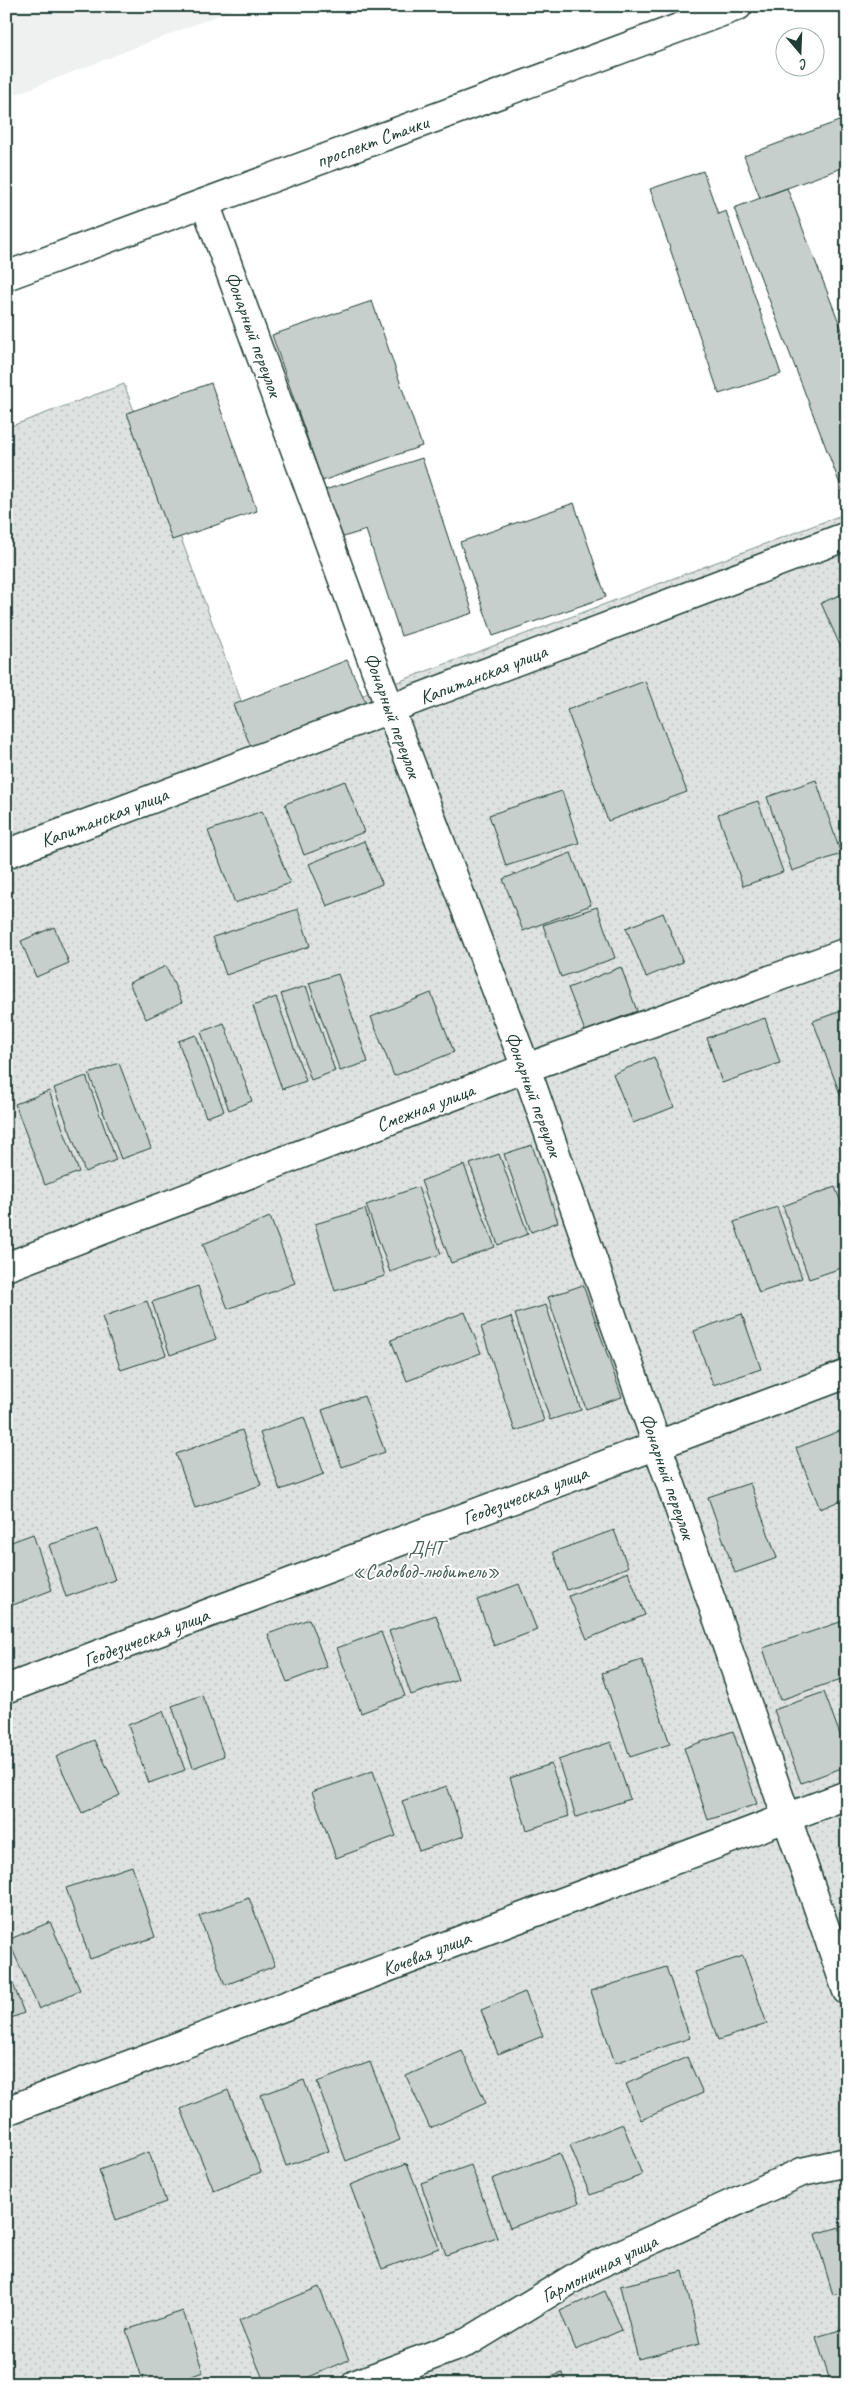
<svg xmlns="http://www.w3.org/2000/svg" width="853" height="2390" viewBox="0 0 853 2390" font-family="Caveat,sans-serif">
	<defs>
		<pattern id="garden-dots" width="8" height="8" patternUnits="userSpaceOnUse" patternTransform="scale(1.25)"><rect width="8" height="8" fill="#dee3e2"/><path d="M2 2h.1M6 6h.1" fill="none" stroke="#bec4c2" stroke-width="1.8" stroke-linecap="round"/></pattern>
	</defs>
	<rect width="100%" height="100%" fill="#fff"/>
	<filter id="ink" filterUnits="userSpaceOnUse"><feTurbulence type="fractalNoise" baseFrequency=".02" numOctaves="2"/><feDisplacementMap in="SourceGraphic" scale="10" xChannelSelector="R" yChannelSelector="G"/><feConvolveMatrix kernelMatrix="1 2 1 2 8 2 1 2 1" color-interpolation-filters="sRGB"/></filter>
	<g filter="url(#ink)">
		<path fill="#eef1f0" d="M6,6h236l-236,92z"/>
		<path fill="url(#garden-dots)" stroke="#7e908b" d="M124,384l130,352 593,-223v1871h-841v-1956z"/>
		<path fill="#c7cfcc" stroke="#1f3d34" d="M847,118v48l-87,32 -16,-42z
			M703,171l15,43 8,-3 55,163 -62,20 -69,-205z
			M787,188l60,155 -1,157 -112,-292z
			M372,301l50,145 -100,35 -50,-146z
			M211,383l46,128 -85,29 -45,-127z
			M422,458l51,155 -72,23 -35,-106 -26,8 -15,-48z
			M574,503l32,94 -113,39 -33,-94z
			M847,592v69l-26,-58z
			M347,660l19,43 -115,44 -18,-42z
			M645,681l42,111 -79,29 -41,-111z
			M816,780l25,74 -49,17 -25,-74z
			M345,781l19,51 -60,23 -19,-51z
			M562,791l17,52 -73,23 -17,-51z
			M758,801l25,71 -40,14 -25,-72z
			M262,811l28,72 -55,20 -27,-72z
			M364,841l18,43 -55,22 -18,-42z
			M571,853l20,52 -68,26 -20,-52z
			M597,907l18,51 -54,19 -18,-52z
			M298,909l12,37 -84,29 -13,-38z
			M663,913l20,49 -37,15 -20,-49z
			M54,927l15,36 -33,14 -15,-36z
			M166,966l16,36 -36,17 -17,-36z
			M621,967l16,44 -52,20 -17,-43z
			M338,974l30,88 -28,9 -31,-88z
			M306,986l29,85 -24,9 -30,-86z
			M431,993l23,59 -60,24 -23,-59z
			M276,997l30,84 -24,8 -29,-83z
			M847,1009v104l-34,-92z
			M765,1018l15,45 -58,20 -15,-45z
			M224,1023l28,78 -23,9 -28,-78z
			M196,1035l28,76 -18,6 -28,-76z
			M654,1057l20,50 -41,16 -20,-49z
			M119,1063l32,85 -30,11 -32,-85z
			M86,1076l30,84 -31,12 -31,-84z
			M49,1091l30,81 -34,13 -30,-81z
			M532,1145l26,77 -27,10 -27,-78z
			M499,1154l29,80 -30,11 -28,-81z
			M464,1165l31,82 -44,16 -30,-82z
			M418,1187l23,67 -51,18 -24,-67z
			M835,1187l12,31v48l-38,13 -26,-73z
			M777,1207l25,71 -43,15 -25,-71z
			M365,1209l20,67 -50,15 -20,-67z
			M270,1217l25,66 -67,26 -25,-65z
			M583,1285l39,112 -36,12 -38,-112z
			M198,1286l18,53 -46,16 -18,-53z
			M147,1301l19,54 -45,15 -19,-53z
			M546,1305l35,105 -31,10 -35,-106z
			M465,1312l16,41 -74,28 -16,-41z
			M742,1314l19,55 -48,16 -19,-54z
			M511,1317l33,104 -29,10 -34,-104z
			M364,1396l21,56 -43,15 -20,-57z
			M304,1417l20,57 -44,16 -20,-57z
			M242,1430l19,55 -66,23 -19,-54z
			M842,1430l5,11v57l-27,11 -24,-61z
			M750,1483l27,75 -42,15 -27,-76z
			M98,1529l17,51 -49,17 -17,-52z
			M614,1530l14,37 -61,23 -14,-38z
			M33,1534l19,56 -39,15 -7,-20v-41z
			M628,1572l17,43 -58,24 -18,-43z
			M519,1584l18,46 -43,16 -17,-46z
			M436,1615l22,64 -47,16 -22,-64z
			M309,1619l18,48 -40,15 -19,-48z
			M846,1620l1,57 -67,23 -17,-52z
			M381,1632l24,64 -44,17 -24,-65z
			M642,1660l28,84 -40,13 -28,-84z
			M824,1692l23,61v13l-46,17 -27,-73z
			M202,1695l22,61 -31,12 -21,-62z
			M163,1711l22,59 -36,13 -21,-58z
			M733,1731l24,73 -49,16 -24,-72z
			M94,1740l26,55 -38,18 -26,-56z
			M611,1742l19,57 -54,18 -18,-57z
			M551,1764l18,52 -42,14 -17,-52z
			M373,1771l23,65 -60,22 -24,-66z
			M447,1786l17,50 -45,15 -17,-50z
			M132,1866l23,71 -65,22 -24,-71z
			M249,1898l26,68 -50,19 -26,-69z
			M50,1922l30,68 -41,19 -31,-69z
			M743,1956l24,68 -49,16 -23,-68z
			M6,1965l18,48 -18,7z
			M666,1967l24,71 -75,25 -24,-72z
			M525,1992l18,44 -45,18 -17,-44z
			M462,2051l24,52 -56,25 -24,-52z
			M687,2057l16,36 -62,27 -15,-36z
			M370,2062l30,78 -54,21 -29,-79z
			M304,2080l25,71 -43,15 -25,-71z
			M228,2090l33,82 -47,19 -33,-82z
			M623,2124l19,51 -52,20 -20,-50z
			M149,2152l17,50 -50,18 -17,-50z
			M560,2153l19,50 -69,25 -18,-49z
			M407,2163l32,85 -57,21 -32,-84z
			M471,2165l26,73 -51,17 -25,-72z
			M847,2225v66l-14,4 -18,-61z
			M683,2271l17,73 -62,15 -18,-73z
			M319,2287l30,73 -57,24h-27l-26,-64z
			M605,2291l17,39 -46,20 -16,-39z
			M183,2311l20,61 -33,12h-26l-18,-54z
			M847,2328v56h-16l-15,-47z
			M563,2373l3,11h-40z"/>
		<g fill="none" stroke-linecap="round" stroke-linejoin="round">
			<defs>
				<path id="street" d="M205,203l185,506 136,359 321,923
					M6,854l841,-318
					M6,1267l520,-199 321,-116
					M6,1689l841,-315
					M6,2111l841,-316
					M356,2384l112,-42 124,-75 210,-95 45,-10"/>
				<path id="secondary" d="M6,276l732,-270"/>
			</defs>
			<use href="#street" stroke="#1f3d34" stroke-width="31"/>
			<use href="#secondary" stroke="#1f3d34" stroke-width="31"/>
			<use href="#street" stroke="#fff" stroke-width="28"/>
			<use href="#secondary" stroke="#fff" stroke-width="28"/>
		</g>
	</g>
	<g text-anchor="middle" stroke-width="4" stroke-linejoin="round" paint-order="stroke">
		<g font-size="20" fill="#1f3d34" stroke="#fff">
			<text transform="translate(372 141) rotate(-20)" y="7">проспект Стачки</text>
			<text transform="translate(254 334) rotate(70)" y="7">Фонарный переулок</text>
			<text transform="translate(483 674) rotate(-21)" y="7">Капитанская улица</text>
			<text transform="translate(393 715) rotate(70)" y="7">Фонарный переулок</text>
			<text transform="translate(104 817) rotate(-21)" y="7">Капитанская улица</text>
			<text transform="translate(534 1094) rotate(70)" y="7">Фонарный переулок</text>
			<text transform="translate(425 1107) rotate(-21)" y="7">Смежная улица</text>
			<text transform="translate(668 1476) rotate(71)" y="7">Фонарный переулок</text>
			<text transform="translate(525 1495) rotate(-21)" y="7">Геодезическая улица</text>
			<text transform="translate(146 1637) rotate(-21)" y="7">Геодезическая улица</text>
			<text transform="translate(426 1953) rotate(-21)" y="7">Кочевая улица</text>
			<text transform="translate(599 2268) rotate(-27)" y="7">Гармоничная улица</text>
		</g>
		<g font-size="20" fill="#455e57" stroke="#fff">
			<text x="426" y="1555">ДНТ<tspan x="426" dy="23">«Садовод-любитель»</tspan></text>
		</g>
	</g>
	<rect width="853" height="2390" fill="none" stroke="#fff" stroke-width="25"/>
	<rect x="12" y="12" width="828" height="2365" fill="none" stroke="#1f3d34" stroke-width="2" filter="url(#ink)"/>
	<g transform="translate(800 52) rotate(161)"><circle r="24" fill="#ffffff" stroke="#a5b1ae"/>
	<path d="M0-4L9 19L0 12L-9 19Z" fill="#1f3d34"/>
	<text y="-8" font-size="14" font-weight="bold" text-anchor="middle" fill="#1f3d34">С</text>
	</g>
</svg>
